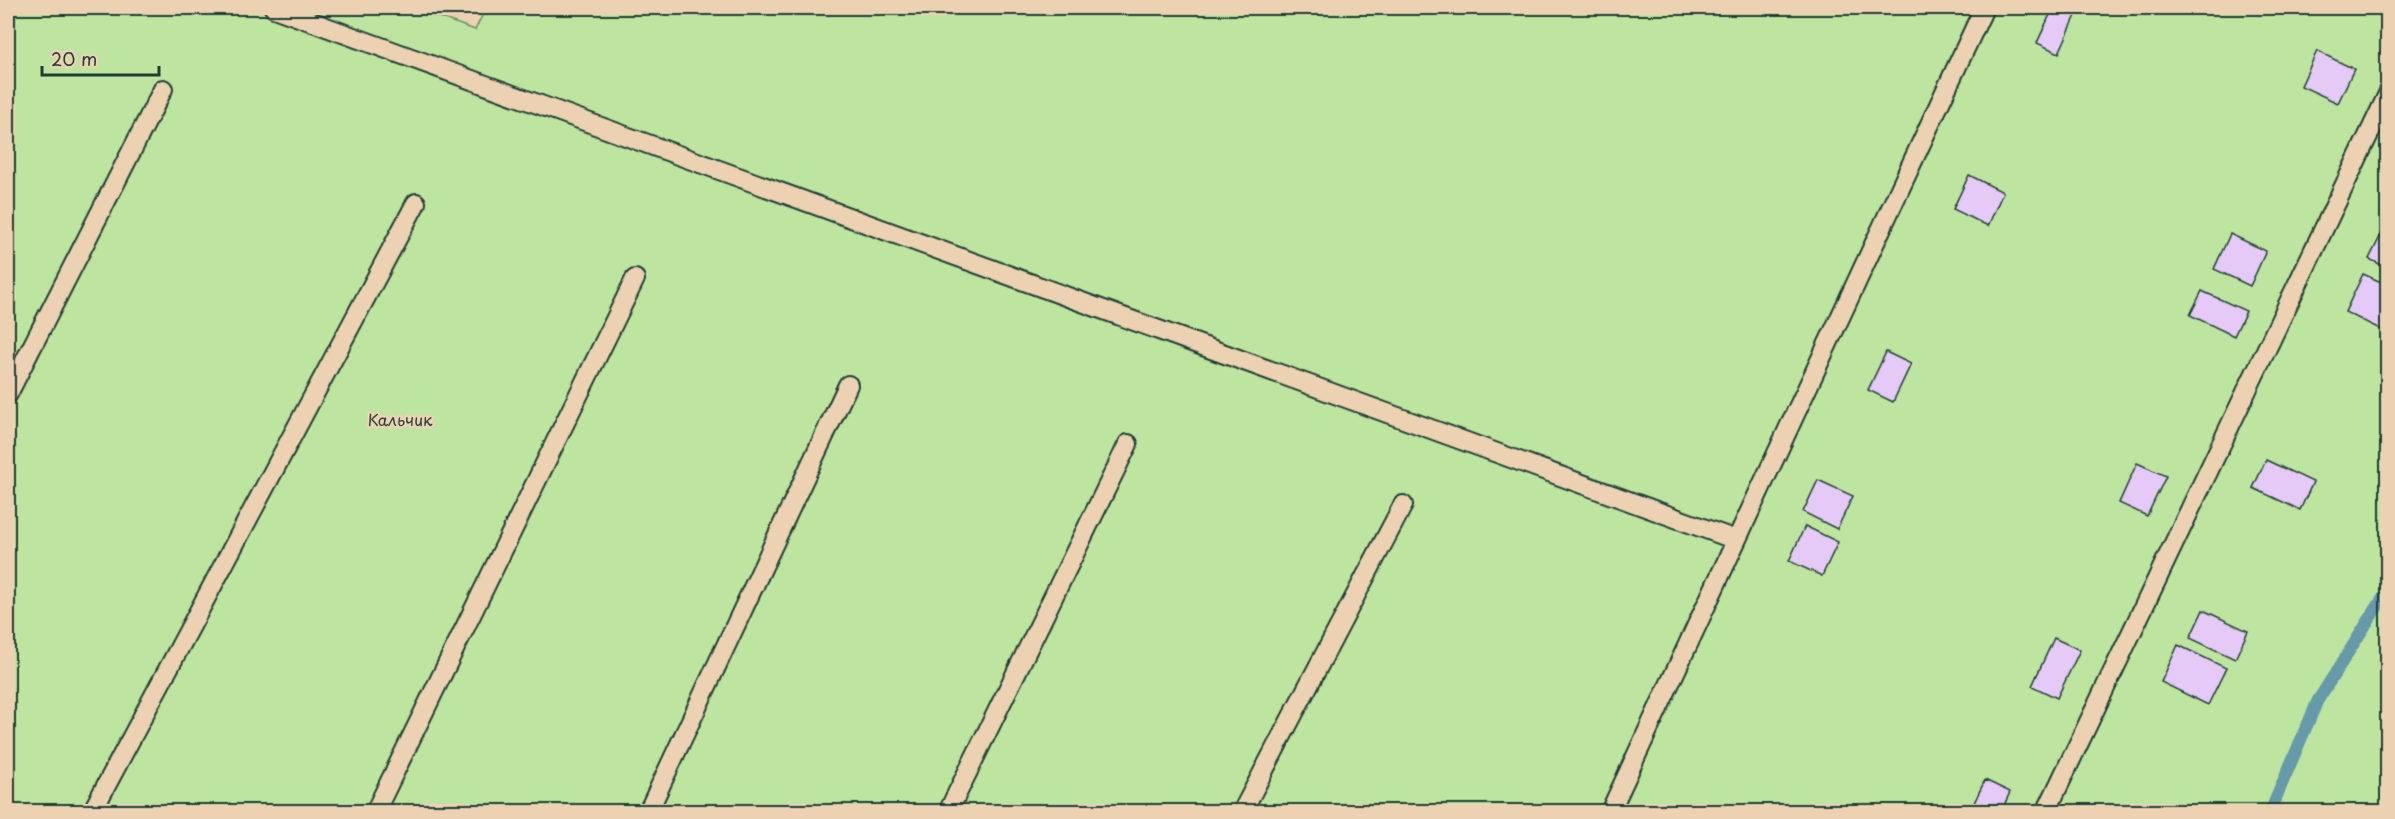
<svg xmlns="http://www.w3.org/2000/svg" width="2395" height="819" viewBox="0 0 2395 819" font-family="'Playpen Sans',sans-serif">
	<rect width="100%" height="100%" fill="#ecd2b3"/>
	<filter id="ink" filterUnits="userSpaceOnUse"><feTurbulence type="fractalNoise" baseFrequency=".0167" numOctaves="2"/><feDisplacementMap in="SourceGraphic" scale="12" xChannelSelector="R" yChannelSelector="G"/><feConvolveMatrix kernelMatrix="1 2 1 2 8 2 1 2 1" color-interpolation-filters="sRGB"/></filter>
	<g filter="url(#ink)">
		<path fill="#bde5a0" stroke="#6e916a" stroke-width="1.5" d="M8,8h405l62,22 11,-22h1901v803h-2379z"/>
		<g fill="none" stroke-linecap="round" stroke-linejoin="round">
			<path stroke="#6699a9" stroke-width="12" d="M2270,812l48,-112 70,-110"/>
		</g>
		<path fill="#e5c9f7" stroke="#1f3d34" stroke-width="1.5" d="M2053,8h18l7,3 -19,42 -22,-10z
			M2317,51l37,18 -16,34 -37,-17z
			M1969,175l34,17 -15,34 -35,-17z
			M2386,225h2v43l-19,-9z
			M2230,234l36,17 -16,35 -36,-17z
			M2363,274l25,11v33l-6,12 -37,-18z
			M2202,291l44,20 -12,25 -44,-21z
			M1886,352l25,12 -18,38 -25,-12z
			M2266,460l47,22 -13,28 -47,-22z
			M2137,463l29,13 -19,40 -28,-13z
			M1818,480l35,16 -16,33 -34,-17z
			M1805,526l33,16 -16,34 -33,-15z
			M2203,610l45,21 -13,28 -45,-21z
			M2054,638l26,12 -23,48 -25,-12z
			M2178,645l48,23 -18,37 -47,-23z
			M1985,780l25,12 -9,20h-8l-19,-9z"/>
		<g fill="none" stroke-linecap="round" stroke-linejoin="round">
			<defs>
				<path id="lane" d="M274,8l1462,532
					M8,394l155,-305
					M92,812l324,-609
					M375,812l260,-533
					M648,812l200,-427
					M948,812l180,-368
					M1242,812l161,-307
					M1610,812l374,-804
					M2046,812l342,-718"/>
			</defs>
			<use href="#lane" stroke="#1f3d34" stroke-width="22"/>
			<use href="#lane" stroke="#ecd2b3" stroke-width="18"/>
		</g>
	</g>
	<g text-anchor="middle" stroke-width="5" stroke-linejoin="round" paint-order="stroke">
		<g font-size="16" fill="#274539" stroke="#ecd2b3">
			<text x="400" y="426">Кальчик</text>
		</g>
	</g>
	<rect width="2395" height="819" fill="none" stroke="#ecd2b3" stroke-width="30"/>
	<rect x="15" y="15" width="2365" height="789" fill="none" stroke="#1f3d34" stroke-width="2" filter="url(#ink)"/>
	<path d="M42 66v9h117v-9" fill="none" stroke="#1f3d34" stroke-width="3"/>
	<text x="51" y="66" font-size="18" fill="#1f3d34" stroke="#ecd2b3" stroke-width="4.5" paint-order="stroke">20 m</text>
</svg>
